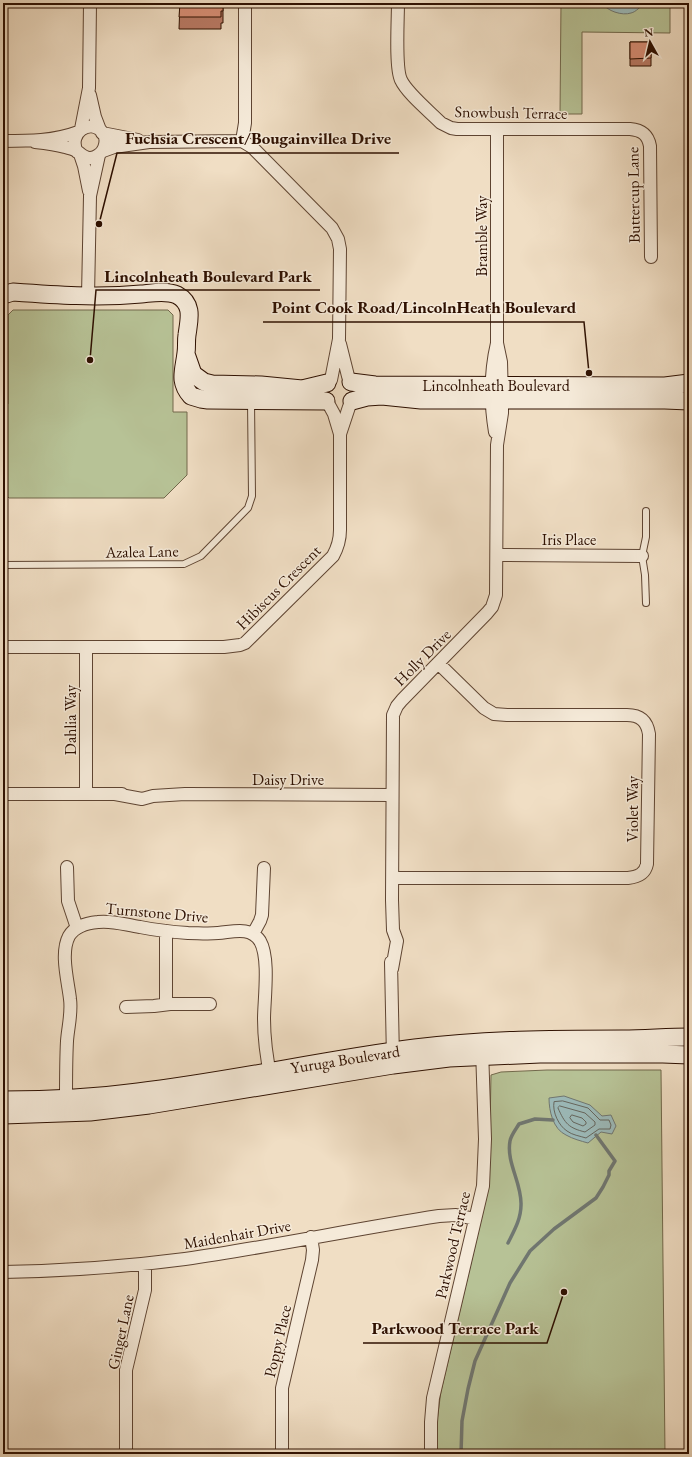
<svg xmlns="http://www.w3.org/2000/svg" width="692" height="1457" viewBox="0 0 692 1457" font-family="'EB Garamond',serif">
	<rect width="100%" height="100%" fill="#f0dec4"/>
	<filter id="stains"><feTurbulence type="fractalNoise" baseFrequency=".005" numOctaves="4"/><feColorMatrix values="0 0 0 0 .2 0 0 0 0 .09 0 0 0 0 .02 0 0 0 .5 -.17"/></filter>
	<radialGradient id="worn" r=".72"><stop offset=".6" stop-color="#630" stop-opacity="0"/><stop offset="1" stop-color="#630" stop-opacity=".3"/></radialGradient>
	<path fill="#b7c296" stroke="#72694c" d="M561,3h109v30l-88,-1v82h-22z
		M13,310h155l5,5v97h14v63l-23,23h-155l-6,-6v-88h5v-89z
		M547,1070h114l4,384h-228v-33l4,-30 45,-192 3,-17 2,-107 10,-3z"/>
	<path fill="#9cbbbb" stroke="#707771" d="M602,3h42c-3,3 -8,9 -13,10 -9,3 -24,-2 -29,-10z
		M564,1096l26,9 12,11 9,-1 5,11 -4,8 -11,-2 -13,11c-7,-2 -15,-4 -22,-8 -13,-6 -17,-24 -17,-37z"/>
	<g fill="none" stroke-linecap="round" stroke-linejoin="round">
		<path stroke="#65665e" stroke-width="1" d="M563,1101l25,7 12,12h9l2,5 -1,4h-11l-13,9c-6,-2 -14,-3 -19,-7 -8,-5 -15,-19 -13,-29z
			M560,1106l25,7 10,9v3l-10,7c-16,-4 -20,-8 -27,-24z
			M572,1115l10,3 4,4v2l-3,2 -10,-4 -3,-4z"/>
		<path stroke="#707771" stroke-width="3.5" d="M508,1243c6,-12 13,-24 13,-38 1,-22 -15,-42 -11,-64 1,-6 6,-12 9,-17l16,-5 18,1
			M461,1454l1,-33 6,-32 7,-28 35,-78 20,-32 24,-22 42,-31 7,-11 6,-12v-4l6,-10 -19,-26"/>
		<defs>
			<path id="lane" d="M3,565l181,-1 17,-8 47,-48 4,-12 -1,-95
				M646,603l-1,-28 -3,-19 4,-19v-26"/>
			<path id="street" d="M398,3c0,16 -3,65 3,77 6,13 28,31 40,43l10,5 6,1h173c12,1 18,6 20,17l1,111
				M90,95l5,22 5,13
				M81,129l8,-41 1,-85
				M102,133l36,7
				M3,141c26,0 51,0 75,-9
				M242,141l3,-18v-120
				M35,142c10,1 20,2 30,5 4,1 8,2 12,4 4,3 7,7 13,7 6,0 12,-5 14,-10 2,-5 2,-11 -1,-15 -12,-16 -36,0 -26,19
				M103,151l11,-4 35,-5 93,-1 10,6 80,81 6,11 2,10 -1,90 -8,41
				M80,154l4,12 5,25
				M88,296l2,-100 9,-41
				M340,344l9,36
				M495,432c-5,-30 -5,-59 2,-89v-214
				M340,434l10,-30
				M497,555l145,1
				M3,647h221l16,-2 5,-2 88,-87c5,-9 7,-16 7,-26v-96l-6,-20 -6,-11
				M3,794h119
				M86,794v-147
				M115,794l27,5 11,-3 32,-2 207,1
				M67,867l1,34 9,27
				M393,878h235c10,-1 17,-4 19,-14l2,-130c-2,-13 -9,-19 -22,-19h-120l-13,-1 -10,-6 -46,-45
				M166,931v73
				M253,934l7,-13 2,-6 2,-47
				M391,962l2,96
				M392,969l5,-28 -4,-11 -1,-30 1,-185 4,-9 5,-6 85,-87 5,-6 4,-12 1,-150 5,-32v-13l-1,-38 -4,-19
				M126,1007l28,-1 16,-2h40
				M66,1099c0,-19 0,-39 1,-58 1,-14 5,-28 3,-42 -2,-18 -10,-46 -1,-63 6,-10 18,-13 29,-14 14,-2 28,3 42,5 15,3 32,5 48,6 10,0 20,1 30,0 15,-1 32,-7 42,8 10,17 4,59 4,78 0,20 3,41 7,60
				M3,1272c61,-1 121,-5 182,-13 85,-12 169,-30 254,-43l17,-1 19,4
				M126,1454v-84l19,-80v-26
				M282,1454v-66l30,-128 1,-10 -2,-13
				M431,1454v-32l2,-24 50,-212 2,-47 -3,-90"/>
			<path id="secondary" d="M3,295l10,-3c42,3 85,6 128,2 11,-1 25,-4 36,1 17,9 12,25 10,40 -1,6 0,12 -1,18 -2,18 -8,28 5,43l10,3 7,1 118,1
				M186,354l7,20 11,8 8,2 49,1 41,4 25,-6
				M351,382l24,3 290,1 24,-3
				M352,401l15,-4 15,-1 39,4h244l24,1
				M3,1100c45,0 90,-2 135,-8 93,-11 185,-32 277,-44 70,-9 139,-9 208,-9 22,0 44,-2 66,-2
				M3,1115l87,-3 59,-7 244,-40 56,-7 91,-4h123l26,1"/>
		</defs>
		<use href="#lane" stroke="#5e4432" stroke-width="8"/>
		<use href="#street" stroke="#5e4432" stroke-width="14"/>
		<use href="#secondary" stroke="#2e1001" stroke-width="19"/>
		<use href="#lane" stroke="#f5ead9" stroke-width="6"/>
		<use href="#street" stroke="#f5ead9" stroke-width="12"/>
		<use href="#secondary" stroke="#f5ead9" stroke-width="17"/>
	</g>
	<path fill="#b97a65" stroke="#2e1001" d="M180,3h43v20h-2v6h-42z
		M630,42h21v24h-21z"/>
	<path fill="#d78e75" stroke="#2e1001" d="M180,3h43v8h-2v6h-42z
		M630,42h21v16l-21,1z"/>
	<g text-anchor="middle" stroke-width="3" stroke-linejoin="round" paint-order="stroke">
		<g font-size="16" fill="#2e1001" stroke="#f5ead9">
			<text transform="translate(511 112) rotate(1)" y="6">Snowbush Terrace</text>
			<text transform="translate(633 195) rotate(-91)" y="6">Buttercup Lane</text>
			<text transform="translate(481 236) rotate(-90)" y="6">Bramble Way</text>
			<text x="496" y="391">Lincolnheath Boulevard</text>
			<text x="569" y="545">Iris Place</text>
			<text transform="translate(142 551) rotate(-1)" y="6">Azalea Lane</text>
			<text transform="translate(278 587) rotate(-45)" y="6">Hibiscus Crescent</text>
			<text transform="translate(422 657) rotate(-45)" y="6">Holly Drive</text>
			<text transform="translate(70 720) rotate(-90)" y="6">Dahlia Way</text>
			<text x="288" y="785">Daisy Drive</text>
			<text transform="translate(632 809) rotate(-90)" y="6">Violet Way</text>
			<text transform="translate(157 912) rotate(5)" y="6">Turnstone Drive</text>
			<text transform="translate(345 1059) rotate(-9)" y="6">Yuruga Boulevard</text>
			<text transform="translate(237 1234) rotate(-10)" y="6">Maidenhair Drive</text>
			<text transform="translate(452 1245) rotate(-77)" y="6">Parkwood Terrace</text>
			<text transform="translate(120 1332) rotate(-78)" y="6">Ginger Lane</text>
			<text transform="translate(277 1341) rotate(-77)" y="6">Poppy Place</text>
		</g>
	</g>
	<path fill="none" stroke="#2e1001" stroke-width="1.5" d="M99 224L117 153H399M90 360L96 290H320M589 373L584 322H263M564 1292L547 1343H363"/>
	<g fill="#2e1001" stroke="#f5ead9" stroke-width="1.5">
		<circle cx="99" cy="224" r="4"/>
		<circle cx="90" cy="360" r="4"/>
		<circle cx="589" cy="373" r="4"/>
		<circle cx="564" cy="1292" r="4"/>
	</g>
	<g font-size="17" text-anchor="middle" font-weight="bold" fill="#2e1001" stroke="#f5ead9" stroke-width="3" stroke-linejoin="round" paint-order="stroke">
		<text x="258" y="144">Fuchsia Crescent/Bougainvillea Drive</text>
		<text x="208" y="282">Lincolnheath Boulevard Park</text>
		<text x="424" y="313">Point Cook Road/LincolnHeath Boulevard</text>
		<text x="455" y="1334">Parkwood Terrace Park</text>
	</g>
	<rect width="692" height="1457" fill="none" stroke="#f0dec4" stroke-width="16"/>
	<rect x="4" y="4" width="684" height="1449" fill="none" stroke="#2e1001" stroke-width="2"/>
	<rect x="8" y="8" width="676" height="1441" fill="none" stroke="#2e1001"/>
	<g transform="translate(650 42) rotate(352)" stroke="#f5ead9" stroke-width="3" paint-order="stroke">
	<path d="M0-3L7 15L0 10L-7 15Z" fill="#2e1001"/>
	<text y="-6" font-size="11" font-weight="bold" text-anchor="middle" fill="#2e1001">N</text>
	</g>
	<rect width="100%" height="100%" filter="url(#stains)"/>
	<rect width="100%" height="100%" fill="url(#worn)"/>
</svg>
